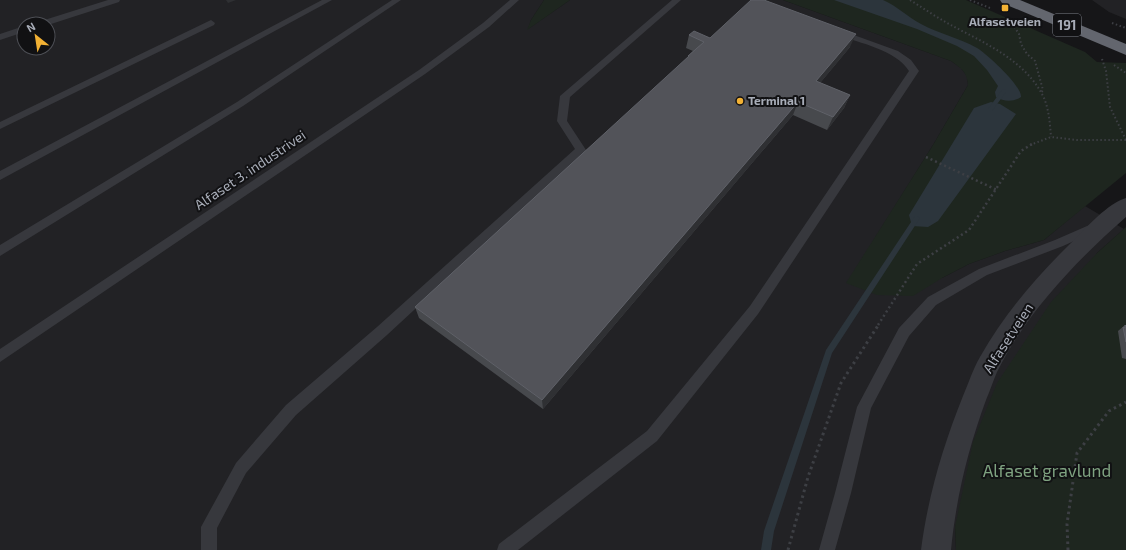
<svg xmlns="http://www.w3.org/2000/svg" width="1126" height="550" viewBox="0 0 1126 550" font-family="'Exo 2',sans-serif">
	<rect width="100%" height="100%" fill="#161618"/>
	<path fill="#222225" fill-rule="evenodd" d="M0,0h544l-13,20 -3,9 42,-29h213l168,61 10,7 6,8 1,9 -35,60 -86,138 95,-5 27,-14 36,-13 39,-11 41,-34 39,23 -27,24 -142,274 1,23h-956zM24,24h24v24h-24z
		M1092,0h34v19l-17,-7z"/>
	<path fill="#1e261f" d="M544,0h26l-43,30 4,-10z
		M783,0h183l119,52 12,10 29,1v110l-82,67 -39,11 -36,13 -27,14 -29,18 -36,-1 -31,-12 87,-138 35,-60c-1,-13 -7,-17 -17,-24z
		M1126,227v323h-170l-1,-23 18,-85 24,-59 54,-81 46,-49z"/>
	<path fill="#2c353c" d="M834,0c9,0 42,0 49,0 14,6 25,17 38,24 18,10 39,14 56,24 10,6 45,38 44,49 -7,5 -17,5 -25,0l-1,-5 3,-6 -11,-16 -13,-14 -17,-10 -40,-17z
		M991,102l9,2 16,10 -78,107 -10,6 -16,-1 -3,-11 65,-107z"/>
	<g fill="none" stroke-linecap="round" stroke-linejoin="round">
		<path fill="#2c353c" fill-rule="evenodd" d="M1004,89l2,1v2l-14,19h-4v-2l14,-19z
			M915,216h2l3,2 -88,135 -58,178 -3,19h-10l3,-19 62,-181z"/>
		<path stroke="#3d3f44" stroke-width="2" stroke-dasharray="1.5 2.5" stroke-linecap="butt" d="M910,0c13,8 26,17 39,24 35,19 77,36 95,74 5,12 6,26 7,39
			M970,0l20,8
			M1010,20l9,14 2,10 6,10 8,7 8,29 -2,3
			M1112,23l14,5
			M1102,59l4,12 4,36 16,33
			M1114,65l12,8
			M1030,145l21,-8 26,3h49"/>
		<path stroke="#3d3f44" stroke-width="2.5" stroke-dasharray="2 3" stroke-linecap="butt" d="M926,157l71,33
			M878,325l39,-61 52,-34 52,-79 11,-7"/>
		<path stroke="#3d3f44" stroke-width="3" stroke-dasharray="2.5 3.5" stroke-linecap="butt" d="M788,550l20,-73 33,-94 38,-59
			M1068,550l-1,-26 10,-71 32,-42 17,-9"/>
		<path fill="#37383d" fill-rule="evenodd" d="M108,0h12l-1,2 -71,23 -11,-1 1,-2z
			M322,0h10l-332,180v-9z
			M392,0h9l-158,106 -243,150v-11l237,-143z
			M510,0h9l-30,27 -64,47 -425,288v-13l419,-279 64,-47z
			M672,0h9l-111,97 -3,24 19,29 -1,2 -198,183 -91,80 -50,58 -29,55v22h-16v-23l35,-64 50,-58 91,-78 198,-178 -18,-28 3,-25z
			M211,20l4,3 -1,2 -214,104v-7z
			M24,26v6l-24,8v-6z
			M840,30l58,21 13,9 8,11 -161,243 -101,127 -139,109h-21l2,-6 148,-113 103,-125 159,-235c-13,-21 -49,-28 -72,-36l-1,-2z
			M1094,223l4,1 2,3 -2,3 -35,16 -76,29 -51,30 -27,31 -38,72 -20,85 -16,57h-16l16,-57 22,-86 42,-79 29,-31 51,-28 76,-29z"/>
		<path fill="#37383d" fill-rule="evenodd" d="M1126,198v19c-50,44 -99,95 -129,155 -4,9 -7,19 -11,28 -18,49 -30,98 -35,150h-30c7,-54 22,-104 42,-154 6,-14 10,-27 17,-39 25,-44 57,-81 93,-116 13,-13 35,-38 53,-43z"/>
		<path fill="#63666e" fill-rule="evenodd" d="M1000,0h20l106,44v11l-124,-52z"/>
	</g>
	<path fill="#47494d" d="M689,35l21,3 140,9 -30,36 30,12 -6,13 -17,22 -34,-15 -250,294 -124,-91 -4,-11 273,-249v-2l5,-5 -7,-3z
		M1125,325l1,1v33l-4,-1 -4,-27z"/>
	<path fill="#2f3033" d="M226,0h10l-8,3z
		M856,34l-6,13 -39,47 5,-13z
		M850,95l-6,13 -17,22 6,-13z
		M798,102l-5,13 -250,294 -1,-9z"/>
	<path fill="#525359" stroke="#5f6168" d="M751,0h13l92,34 -40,47 34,14 -17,22 -35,-15 -256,298 -127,-93 274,-251h-1l16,-14 -15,-7 5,-4 16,7z
		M1125,325l1,1v16l-3,-15 2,1z"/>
	<g fill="#f2b134" stroke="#111113" stroke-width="1.5">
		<rect x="1001" y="4" width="8" height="8" rx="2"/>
		<circle cx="740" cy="101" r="4"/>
	</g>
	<g text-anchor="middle" stroke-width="4" stroke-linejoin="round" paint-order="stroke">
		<g font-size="12" font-weight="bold" fill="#a8adb8" stroke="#111113">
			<text x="1005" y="26">Alfasetveien</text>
			<text x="748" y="105" text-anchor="start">Terminal 1</text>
		</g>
		<rect fill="#111113" stroke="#7b7e86" stroke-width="1" x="1053" y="14" width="28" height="22" rx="3"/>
		<g font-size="13" font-weight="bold" fill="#a8adb8">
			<text x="1067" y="30">191</text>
		</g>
		<g font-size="14" fill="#a8adb8" stroke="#111113">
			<text transform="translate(250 170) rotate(-34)" y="5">Alfaset 3. industrivei</text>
			<text transform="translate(1008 338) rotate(-57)" y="5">Alfasetveien</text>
		</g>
		<g font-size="17" fill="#7fa381" stroke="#111113">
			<text x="1047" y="477">Alfaset gravlund</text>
		</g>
	</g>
	<g transform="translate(36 36) rotate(330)"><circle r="19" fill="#111113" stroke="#4d4f55"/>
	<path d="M0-3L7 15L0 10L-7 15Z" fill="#f2b134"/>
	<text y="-6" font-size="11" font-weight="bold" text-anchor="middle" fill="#a8adb8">N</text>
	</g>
</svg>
